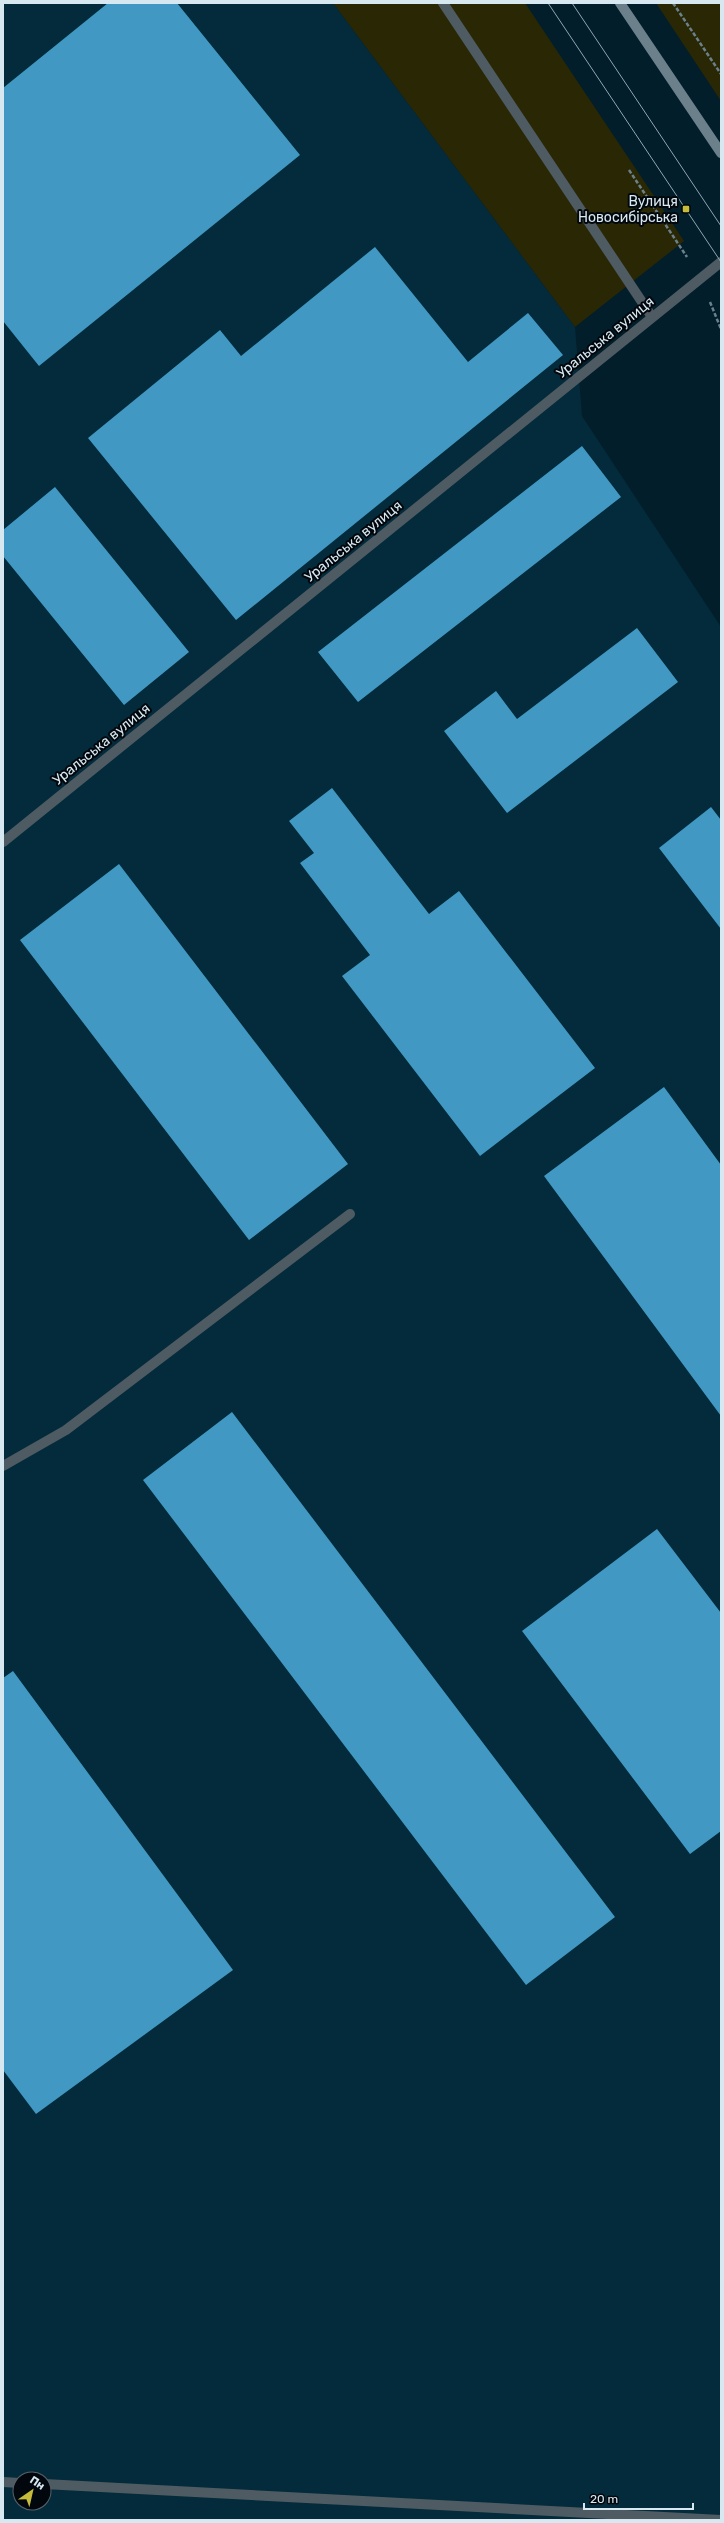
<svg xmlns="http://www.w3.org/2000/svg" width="724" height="2523" viewBox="0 0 724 2523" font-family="Rubik,sans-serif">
	<rect width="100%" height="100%" fill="#021e2b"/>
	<path fill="#042b3b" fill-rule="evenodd" d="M3,3h330l242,324 7,89 139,211v1893h-718zM20,2479h24v24h-24z"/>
	<path fill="#2a2705" d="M333,3h192l159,238 -109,86z
		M656,3h65v98z"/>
	<path fill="#4199c3" d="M108,3h69l123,152 -261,211 -36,-45v-233z
		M375,247l93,115 60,-49 35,42 -327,265 -148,-182 132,-108 21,26z
		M582,446l39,51 -263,205 -40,-50z
		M55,487l134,165 -65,53 -121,-149v-26z
		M637,628l41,54 -171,131 -63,-82 52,-40 21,28z
		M332,788l97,126 30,-23 136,177 -115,88 -138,-180 28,-21 -70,-92 14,-10 -25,-32z
		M711,807l10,13v109l-62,-81z
		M119,864l229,300 -99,76 -229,-300z
		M664,1087l57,78v251l-177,-240z
		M232,1412l383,505 -89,68 -383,-505z
		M657,1529l64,84v218l-31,23 -168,-223z
		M13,1671l220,299 -197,144 -33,-44v-392z"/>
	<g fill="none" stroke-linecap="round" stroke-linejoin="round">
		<path stroke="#6a818c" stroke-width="2.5" stroke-dasharray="4 2" stroke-linecap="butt" d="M673,3l48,71
			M629,170l58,87
			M710,302l11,27"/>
		<path stroke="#4f5b62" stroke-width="10" d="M443,3l209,314
			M3,1466l63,-36 284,-216
			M3,2482l17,1
			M44,2484l677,36"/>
		<path stroke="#4f5b62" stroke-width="10" d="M3,842l718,-580"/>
		<path stroke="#6c808b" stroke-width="10" d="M620,3l101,150"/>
		<path stroke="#91a6b0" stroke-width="1" d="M548,3l173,259
			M572,3l149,223"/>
	</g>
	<rect fill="#c7bb3b" stroke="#01070c" stroke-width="1.5" x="682" y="205" width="8" height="8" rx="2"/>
	<g text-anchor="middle" stroke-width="4" stroke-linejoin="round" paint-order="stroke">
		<g font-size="14" fill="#d7e8f1" stroke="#01070c" text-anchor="end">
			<text x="678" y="206">Вулиця<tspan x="678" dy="16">Новосибірська</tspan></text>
		</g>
		<g font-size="14" fill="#d7e8f1" stroke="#01070c">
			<text transform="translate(605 337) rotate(-39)" y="5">Уральська вулиця</text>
			<text transform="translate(353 541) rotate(-39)" y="5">Уральська вулиця</text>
			<text transform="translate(101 744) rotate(-39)" y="5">Уральська вулиця</text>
		</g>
	</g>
	<rect width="724" height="2523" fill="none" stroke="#d7e8f1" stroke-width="8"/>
	<g transform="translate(32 2491) rotate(34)"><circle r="19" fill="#01070c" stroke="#576168"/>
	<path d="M0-3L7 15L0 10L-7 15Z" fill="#c7bb3b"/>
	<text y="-6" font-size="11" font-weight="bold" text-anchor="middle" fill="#d7e8f1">Пн</text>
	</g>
	<path d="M584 2503v6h109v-6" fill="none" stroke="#d7e8f1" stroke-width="2"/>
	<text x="590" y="2503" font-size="12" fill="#d7e8f1" stroke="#01070c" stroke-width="3" paint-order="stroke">20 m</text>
</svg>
